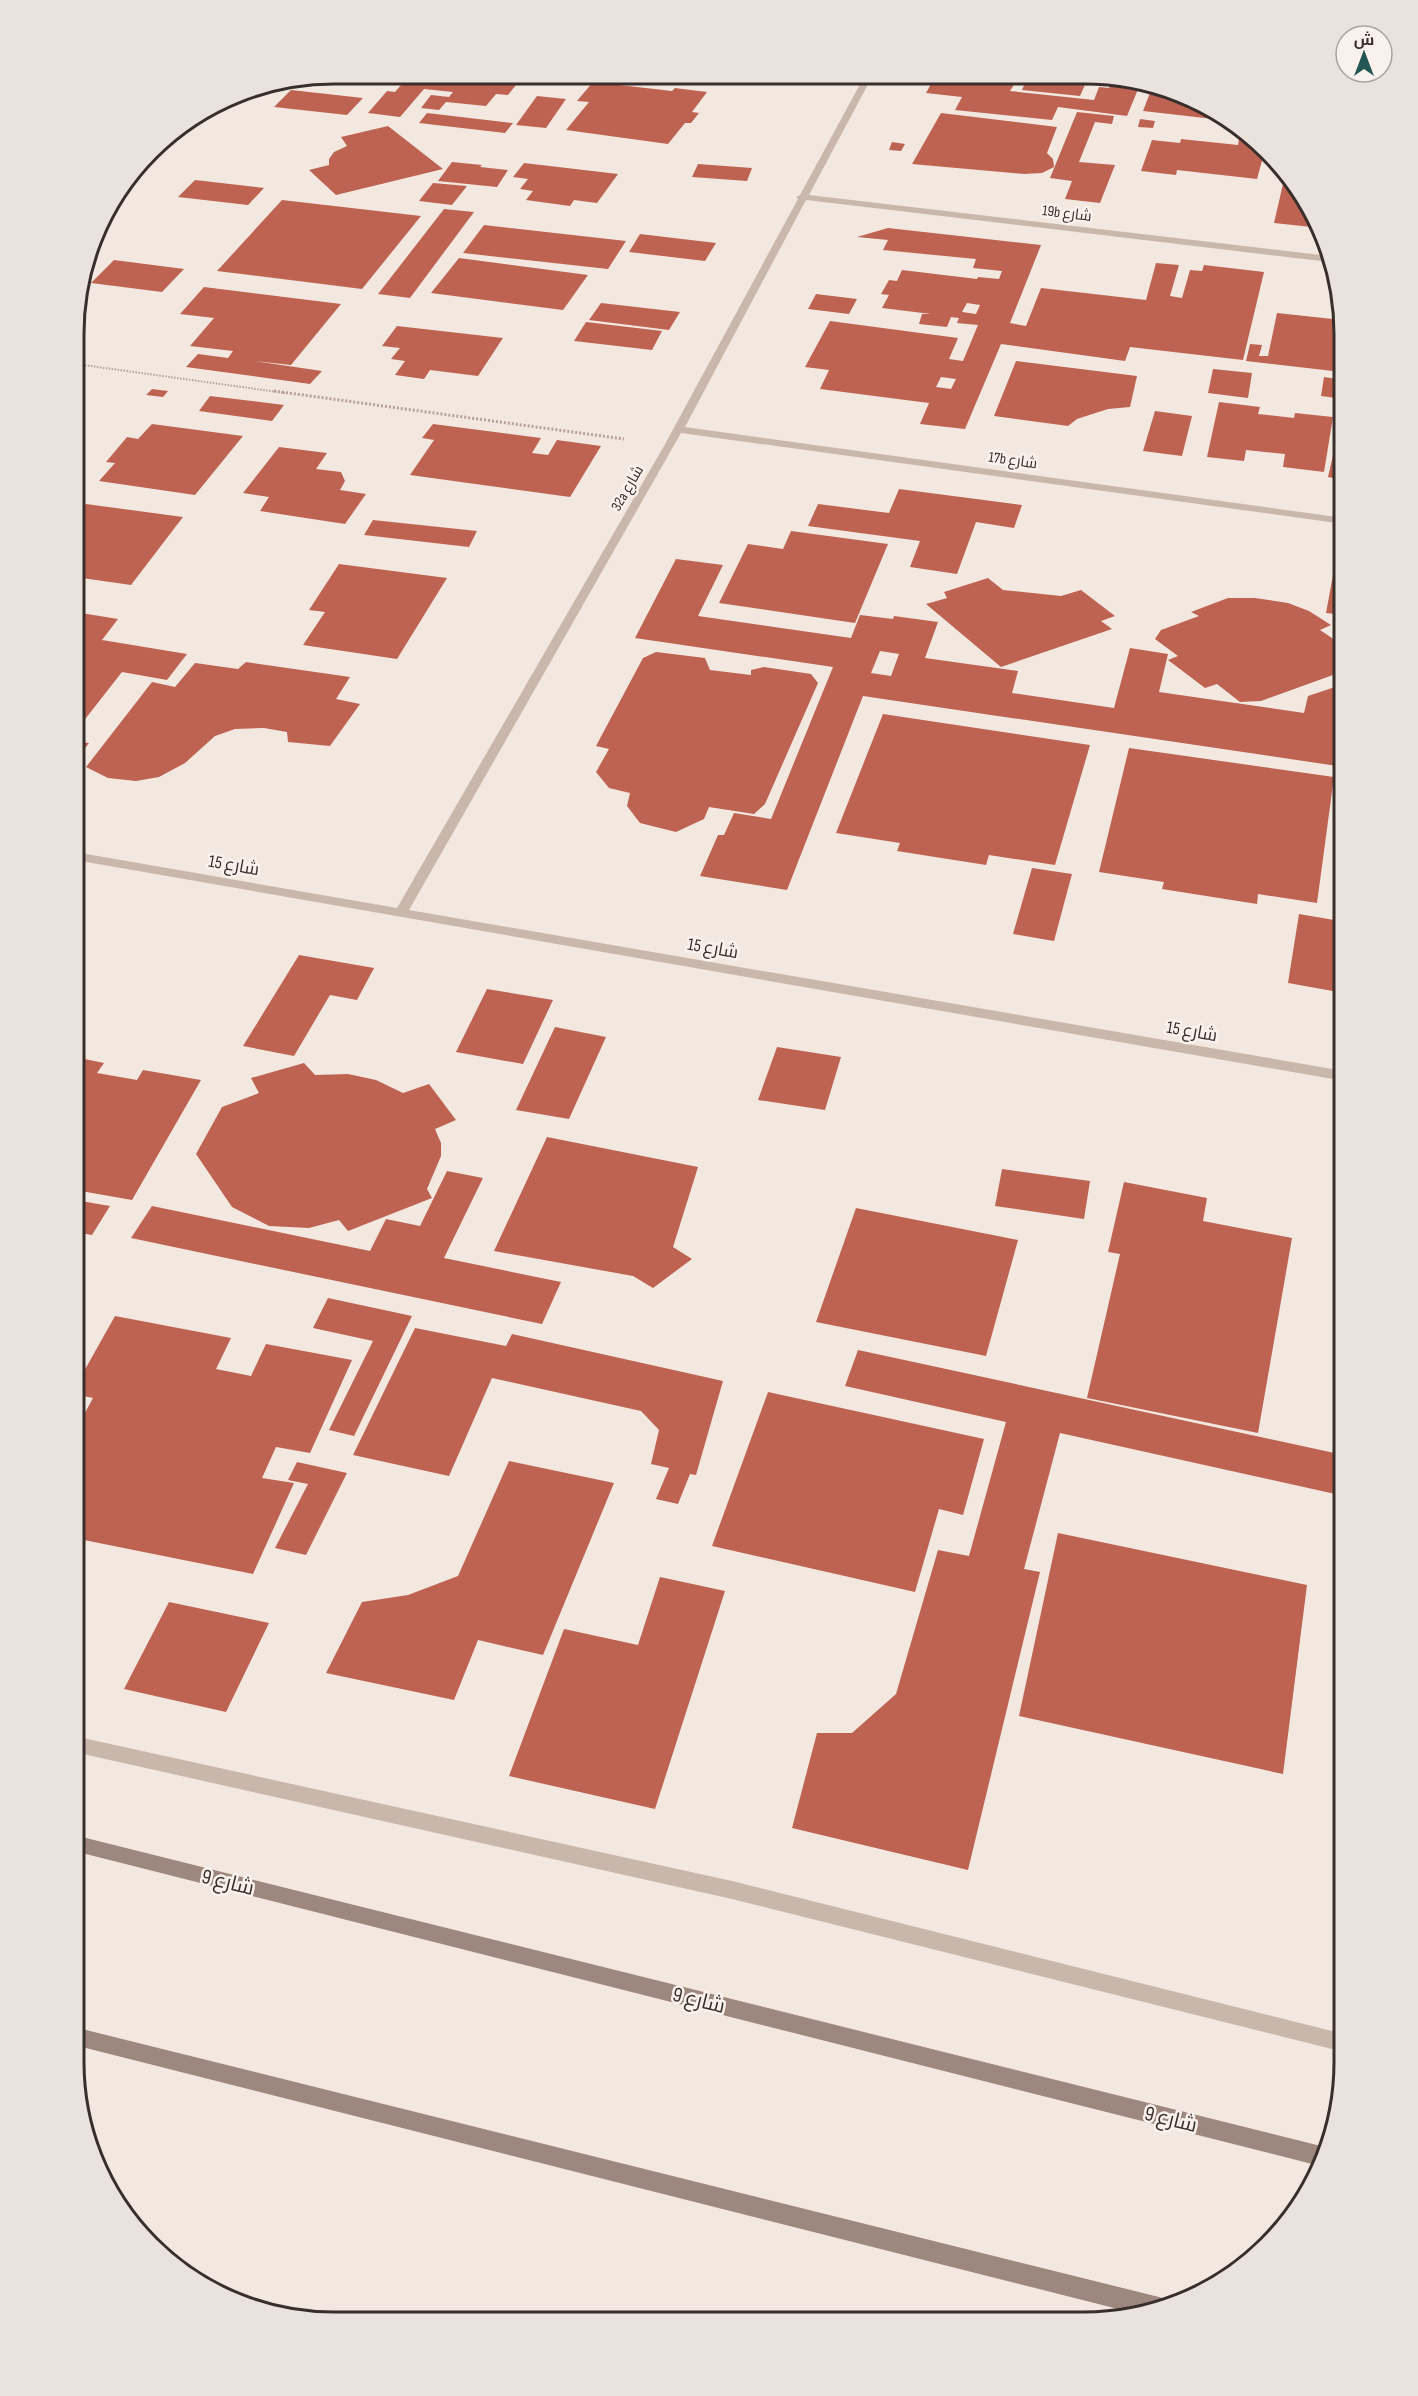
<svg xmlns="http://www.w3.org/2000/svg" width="1418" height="2396" viewBox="0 0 1418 2396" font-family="'Sofia Sans Condensed',Cairo,sans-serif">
	<rect width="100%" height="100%" fill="#f2e8e0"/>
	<path fill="#be6352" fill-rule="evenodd" d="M391,74l79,5 4,-4 46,5 -12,15 -12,-1 -10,12 -40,-4 -7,8 -18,-2 10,-13 18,2 4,-5 -29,-3 -24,28 -32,-4 19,-22 8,1 6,-7 -18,-2z
		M936,75h84l-10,16 84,9 5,-13 10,1 5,-12 27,6 -14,34 -69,-9 -6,13 -97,-10 7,-13 -36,-4z
		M1028,76h61l-9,20 -58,-6z
		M593,82l79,9 3,-3 32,4 -15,20 7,1 -8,10h-6l-17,21 -102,-14 23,-28 -12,-1z
		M1153,85l31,8 47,28 -88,-10z
		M291,90l72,8 -16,17 -73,-8z
		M537,96l29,3 -20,29 -30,-3z
		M1077,112l37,4 -2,8 -17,-2 -16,40 36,3 -15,38 -35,-4 7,-18 -22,-3z
		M427,113l86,10 -8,10 -86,-10z
		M941,113l116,14 -10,26 6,6 1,8 -12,6 -18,1 -112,-10z
		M1140,119l15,2 -2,7 -15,-1z
		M388,126l55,43 -107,26 -27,-25 20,-5v-6l5,-7 13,-6 -6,-9z
		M1181,139l57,6 1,-6 18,2 8,9 -8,29 -80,-9 -1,5 -35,-4 11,-31 28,3z
		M892,142l13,2 -4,7 -12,-1z
		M452,162l30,3 -2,2 28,3 -11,17 -59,-6z
		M524,163l94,11 -21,29 -23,-3 -4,6 -44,-6 7,-9 -13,-2 8,-10 -15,-2z
		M698,164l54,4 -5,13 -55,-4z
		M1286,171l5,5 30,52 -47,-5z
		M195,180l69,8 -16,17 -70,-8z
		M433,183l34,3 -15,19 -33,-4z
		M282,200l139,16 -59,73 -145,-18z
		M444,209l30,3 -64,86 -32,-4z
		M484,225l142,16 -18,28 -145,-16z
		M888,228l153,17 -31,78 16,3 15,-38 105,12 10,-37 23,2 -9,31 12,2 8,-28 12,1 2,-6 60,7 -21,88 -113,-13 -5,14 -124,-17 -36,85 -45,-5 9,-21 -109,-14 9,-19 -24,-3 25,-46 128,17 -9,21 14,2 15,-36 -21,-2 2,-5 -8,-1 -4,10 -28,-3 3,-10h9l-49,-6 7,-13 -8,-1 8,-14 8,1 5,-11 75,9 1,-2 21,2 3,-8 -29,-3 3,-9 -93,-9 5,-10 -31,-3zM967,303l13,2 -4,9 -14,-2zM941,377l15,2 -5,10 -15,-2z
		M640,234l76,9 -11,18 -76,-9z
		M459,258l129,17 -25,35 -132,-17z
		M114,260l70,9 -22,23 -71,-9z
		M204,287l137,17 -50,61 -37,-4 68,10 -12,13 -124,-17 12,-13 30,4 5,-7 -43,-5 24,-28 -34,-4z
		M816,294l41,5 -8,15 -41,-5z
		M601,303l79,9 -11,18 -80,-10z
		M1277,313l65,7 2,46 -10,-2 -1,7 -87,-10 4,-17 12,1 -3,11h9z
		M586,322l76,9 -10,19 -78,-9z
		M397,326l106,12 -25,38 -48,-6 -6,9 -29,-4 10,-14 -14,-2 9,-11 -18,-2z
		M1016,361l121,15 -7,31 -22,2 -31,10 -9,7 -74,-10z
		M1213,369l39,4 -4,25 -40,-5z
		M1324,377l20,3v19l-23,-3z
		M152,389l16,2 -5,6 -17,-2z
		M210,396l74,9 -12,16 -73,-10z
		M1219,402l41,5 -2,7 36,4 1,-5 38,4 -9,55 -41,-5 2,-13 -39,-4 -2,11 -37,-4z
		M1155,411l37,5 -10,40 -39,-5z
		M152,424l91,12 -48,59 -96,-14 16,-18 -9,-1 21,-25 11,2z
		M433,424l108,14 -9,15 16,2 9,-15 44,6 -31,51 -160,-22 24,-35 -12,-2z
		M1337,438l7,1v41l-16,-3z
		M279,447l48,6 -11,16 25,3 4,9 -5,9 26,4 -21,30 -85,-13 9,-14 -26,-4z
		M899,489l85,11 38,5 -8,23 -38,-6 -19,52 -47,-7 10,-26 -112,-15 10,-22 71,9z
		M86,504l97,13 -52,68 -56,-8v-60z
		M373,520l104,11 -8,16 -105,-12z
		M791,531l97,13 -33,79 -136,-20 29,-59 35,5z
		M1338,548l6,1v66l-18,-2z
		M676,559l47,6 -25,51 153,22 9,-23 33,4 1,-3 44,6 -13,36 93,13 -6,22 102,15 16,-60 38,6 -9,38 145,21 4,-17 36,-12v83l-481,-71 -76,194 -87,-14 18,-41h6l10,-22 37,6 62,-152 -198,-29zM880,651l19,3 -8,22 -20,-3z
		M339,564l108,14 -50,81 -94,-14 22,-33 -16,-2z
		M988,578l15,12 58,6 20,-6 34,26 -14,5 11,8 -111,38 -75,-63 21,-6 -3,-6z
		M1228,598h27l33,5 21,8 22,14 -11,5 24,16v25l-83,30 -21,1 -23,-18 -12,4 -37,-28 10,-4 -23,-17 6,-9 38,-14 -8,-4z
		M75,612l43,7 -16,21 85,14 -20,26 -45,-8 -47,60z
		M656,652l49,6 5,12 41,5v-5l13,-3 47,7 7,9 -53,121 -11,10 -45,-7 -5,12 -28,13 -36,-9 -13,-17 3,-13 -21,-5 -13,-16 13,-23 -13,-3 47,-88z
		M246,662l104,15 -14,22 24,5 -30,42 -42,-4 -1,-10 -23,-4 -29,1 -20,7 -30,27 -26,14 -23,4 -28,-3 -22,-11 66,-85 23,5 20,-24 43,6z
		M883,714l207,31 -35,120 -66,-10 -3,10 -89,-14 3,-8 -64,-10z
		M75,741l14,2 -14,18z
		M1129,748l205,29 -17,126 -59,-9 -1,10 -95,-15 2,-7 -65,-10z
		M1032,868l40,6 -18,67 -41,-7z
		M1343,902l1,91 -56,-10 11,-69 41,7z
		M299,955l75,13 -17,32 -27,-5 -36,61 -51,-10z
		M487,989l66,11 -30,64 -67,-12z
		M555,1027l51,10 -37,82 -53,-9z
		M777,1047l64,10 -16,53 -67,-10z
		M75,1057l29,6 -7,10 40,7 6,-10 58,10 -69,120 -57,-10z
		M304,1063l11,12 33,-1 28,6 27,13 26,-9 27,36 -21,9 6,14v13l-14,33 5,9 -84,33 -9,-11 -30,8 -40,-2 -37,-19 -36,-53 26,-47 37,-14 -8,-15z
		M547,1137l151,30 -25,80 19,12 -39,29 -20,-12 -139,-25z
		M1002,1169l88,12 -6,38 -89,-13z
		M447,1171l36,7 -39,80 117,24 -19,42 -411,-86 21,-32 218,45 16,-32 34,7z
		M1124,1182l83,16 -4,23 89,17 -34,195 -171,-35 33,-144 -12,-2z
		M75,1200l35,6 -18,29 -17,-3z
		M856,1208l162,32 -32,116 -170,-34z
		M328,1298l84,18 -58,120 -25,-6 44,-89 -60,-13z
		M115,1316l116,22 -15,31 35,7 15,-32 86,16 -42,93 -34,-6 -14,31 32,5 -41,91 -179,-36v-105l19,-35 -19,-4v-5z
		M415,1328l91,18 6,-12 211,47 -27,94 -6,-1 -12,30 -22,-5 13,-31 -18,-4 8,-34 -18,-19 -149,-33 -43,98 -96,-21z
		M858,1350l481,104 5,-26v68l-284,-63 -36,136 16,3 -72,298 -176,-42 25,-95h35l44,-39 42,-144 31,6 37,-134 -161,-36z
		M768,1392l216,47 -21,76 -24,-6 -24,83 -203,-46z
		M509,1461l105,22 -71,172 -65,-15 -24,60 -128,-27 36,-71 46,-7 50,-19z
		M297,1462l50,11 -41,82 -31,-7 33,-64 -20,-4z
		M1058,1533l249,52 -24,189 -264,-58z
		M660,1577l65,14 -70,218 -146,-33 55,-147 74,16z
		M169,1602l100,21 -43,89 -102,-23z"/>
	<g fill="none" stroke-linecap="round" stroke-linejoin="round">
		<path stroke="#b5a197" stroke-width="2" stroke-dasharray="1.5 1.5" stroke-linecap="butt" d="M76,364l209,29"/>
		<path stroke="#b5a197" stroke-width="3" stroke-dasharray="2 2" stroke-linecap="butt" d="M274,391l350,48"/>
		<path fill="#c9b7ac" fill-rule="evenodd" d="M74,1736l658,145 612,153v18l-612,-153 -658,-147z"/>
		<path fill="#c9b7ac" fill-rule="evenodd" d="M865,75h8l-64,120 520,61 1,6 -524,-62 -121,227 659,91v6l-663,-91 -272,477 935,161v10l-1269,-221v-8l322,56 267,-462 134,-247 -2,-2 4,-2z"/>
		<path fill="#9d877e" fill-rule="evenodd" d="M74,1835l1251,312 4,2 -9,17 -1246,-315z
			M74,2027l1085,270 8,3 2,6 -35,7 -1060,-268z"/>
	</g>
	<g text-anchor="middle" stroke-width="5" stroke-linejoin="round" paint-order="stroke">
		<g font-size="15" fill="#382e2b" stroke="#f9f2ec">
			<text transform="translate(1067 213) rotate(7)" y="5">19b شارع</text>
			<text transform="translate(1013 460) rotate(8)" y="5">17b شارع</text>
			<text transform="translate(627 488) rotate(-60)" y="5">32a شارع</text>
		</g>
		<g font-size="18" fill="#382e2b" stroke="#f9f2ec">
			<text transform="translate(234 865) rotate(10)" y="6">شارع 15</text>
			<text transform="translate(713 948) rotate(10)" y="6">شارع 15</text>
			<text transform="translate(1192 1031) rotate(10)" y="6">شارع 15</text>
		</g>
		<g font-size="21" fill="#382e2b" stroke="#f9f2ec">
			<text transform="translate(228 1882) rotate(14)" y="7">شارع 9</text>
			<text transform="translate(699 2000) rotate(14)" y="7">شارع 9</text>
			<text transform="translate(1171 2119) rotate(14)" y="7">شارع 9</text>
		</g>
	</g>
	<path d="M0 0H1418V2396H0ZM334 84H1084A250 250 0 0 1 1334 334V2062A250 250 0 0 1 1084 2312H334A250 250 0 0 1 84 2062V334A250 250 0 0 1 334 84Z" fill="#eae2dd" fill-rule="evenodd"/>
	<path fill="none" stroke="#382e2b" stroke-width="3" d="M334 84H1084A250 250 0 0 1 1334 334V2062A250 250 0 0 1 1084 2312H334A250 250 0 0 1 84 2062V334A250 250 0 0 1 334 84Z"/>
	<g transform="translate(1364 54)"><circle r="28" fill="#f9f2ec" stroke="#aca49f" stroke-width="1.5"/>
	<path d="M0-4.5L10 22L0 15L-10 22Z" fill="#235756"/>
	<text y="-9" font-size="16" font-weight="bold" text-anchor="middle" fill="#382e2b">ش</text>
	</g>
</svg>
